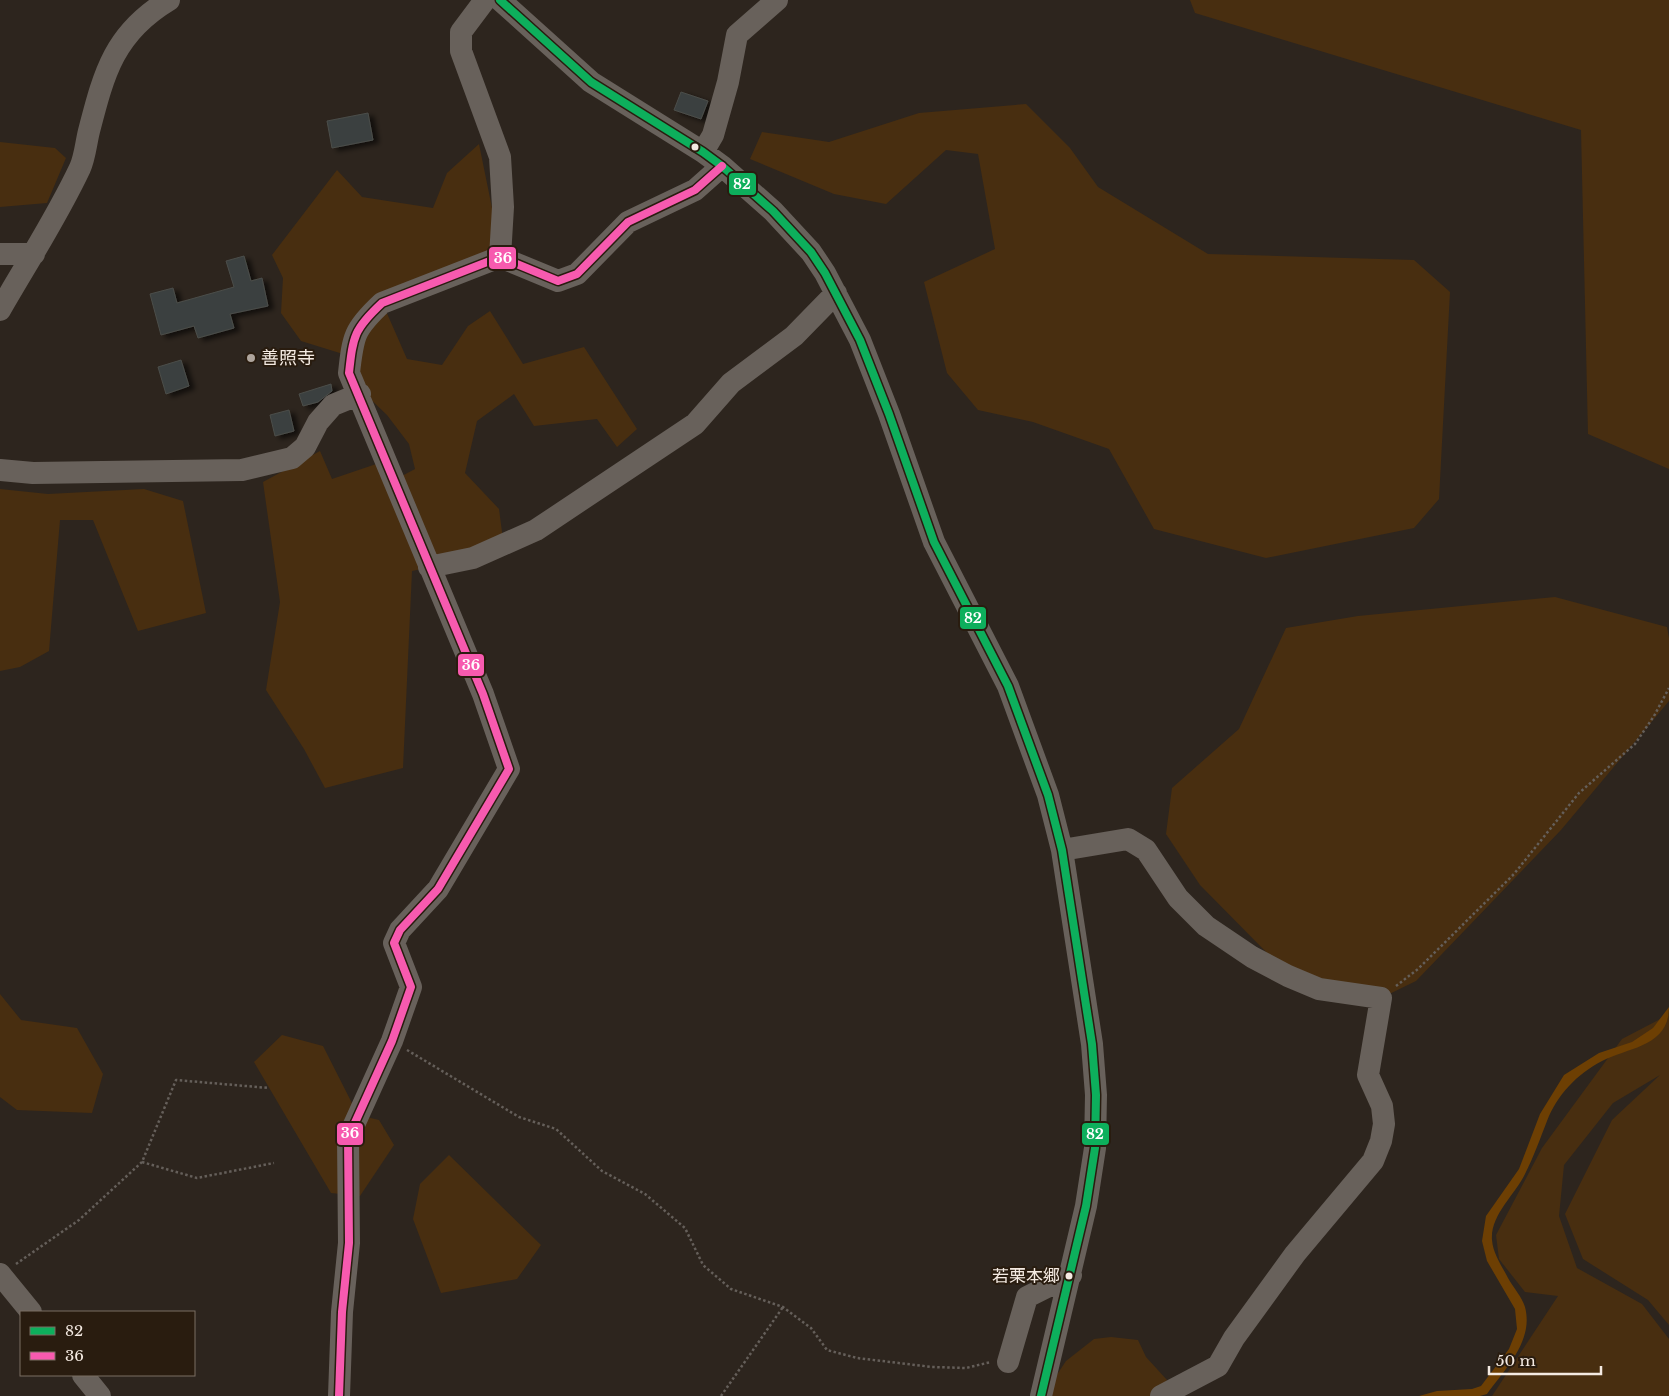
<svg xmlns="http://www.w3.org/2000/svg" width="1669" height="1396" viewBox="0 0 1669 1396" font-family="'Libre Baskerville','Noto Sans JP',serif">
	<defs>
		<filter id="shadow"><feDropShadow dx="5.5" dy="3" stdDeviation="2.5" flood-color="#0009"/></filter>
	</defs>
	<rect width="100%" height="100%" fill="#2d251e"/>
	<path fill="#482e10" d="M1190,0h479v469l-81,-35 -7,-304 -386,-117z
		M1026,104l44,44 28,39 110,67 206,6 36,32 -11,207 -25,29 -148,30 -112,-29 -45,-80 -76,-27 -55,-12 -31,-37 -23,-91 71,-33 -17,-95 -32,-4 -60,54 -52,-10 -84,-35 12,-27 67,10 90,-29z
		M0,142l55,6 11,10 -19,45 -47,4z
		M479,144l22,108 -119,50 25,57 35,6 26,-39 22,-15 33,53 61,-17 53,82 -20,18 -20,-28 -63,7 -20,-32 -37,27 -12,52 34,36 5,38 -31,11 -61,13 -9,197 -78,20 -21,-39 -38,-59 14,-88 -17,-120 57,-31 12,28 56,-19 12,17 15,-8 -6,-25 -22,-29 -24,-23 -20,-38 -42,-13 -20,-28 2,-35 -11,-23 65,-85 25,27 71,11 14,-35z
		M0,489l48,5 96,-5 39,12 23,112 -68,18 -45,-111h-33l-11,131 -29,16 -20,4z
		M1555,597l112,30 2,11v63l-108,129 -145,151 -39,19 -96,-33 -81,-82 -34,-51 6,-46 67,-59 47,-101 72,-12z
		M0,994l21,26 56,8 26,46 -11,39 -75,-3 -17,-13z
		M1669,1012v313l-21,-25 -65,-41 -18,-45 47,-94 48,-45 -47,28 -49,62 -5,51 18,52 65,36 27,35v57h-177l66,-100 -33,-4 -26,-33 -3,-24 46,-87 80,-109 46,-24z
		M282,1035l41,11 35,69 21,5 15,25 -34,51 -29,-3 -77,-131z
		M449,1155l92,90 -24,34 -76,14 -28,-74 7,-35z
		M1111,1337l27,3 8,17 21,23 -12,16h-106l5,-17 12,-18 28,-22z"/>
	<path fill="#6d3f03" d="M1669,1007c0,40 -40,40 -67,54 -25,13 -45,34 -55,60 -7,18 -13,35 -22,53 -10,21 -35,41 -33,66 1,14 10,26 16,38 5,9 14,19 17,29 9,34 -20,62 -38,87l-7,2h-61l18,-5 35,-2 9,-3 28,-37 8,-20 -2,-20 -28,-48 -5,-20 4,-25 33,-47 21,-55 24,-39 35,-22 33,-11 21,-14z"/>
	<path fill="#3b413f" stroke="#4b4d4a" filter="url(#shadow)" d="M681,92l27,9 -7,18 -27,-9z
		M368,113l5,27 -41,8 -5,-27z
		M244,256l7,25 11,-3 6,28 -38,8 4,14 -36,10 -4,-12 -33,9 -11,-41 23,-6 4,15 57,-16 -8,-26z
		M181,360l8,26 -23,8 -8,-27z
		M331,384l1,7 -14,11 -15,4 -4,-12z
		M289,410l5,21 -19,5 -5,-21z"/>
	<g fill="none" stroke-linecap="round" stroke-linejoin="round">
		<path stroke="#655f5a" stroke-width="2.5" stroke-dasharray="2.5 2.5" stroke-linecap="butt" d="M1396,986l22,-17 96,-95 65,-81 56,-49 19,-28 15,-28
			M407,1050l112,67 37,12 46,42 43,23 40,34 18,37 28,24 52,18 28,21 16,22 30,8 75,9 34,1 25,-6
			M142,1162l55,16 77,-15
			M16,1264l63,-44 63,-58 34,-82 93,8
			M721,1396l62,-89"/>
		<path stroke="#68615b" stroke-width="22" d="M485,0l-24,32v19l39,106 3,50 -3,50
			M500,0l91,82 112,70 19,14 51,45 38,41 14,21 35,67 29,74 45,128 74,144 40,109 14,55 30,194 4,51 -1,53 -9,58 -45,190
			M703,152l10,-17 15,-53 9,-47 40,-35
			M0,254h34
			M0,310c27,-47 57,-93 80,-142 5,-11 6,-25 9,-37 15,-58 25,-98 80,-131
			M0,470l33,3 209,-3 50,-12 13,-11 13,-25 15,-17 27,-11
			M429,567l44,-9 63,-28 159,-106 36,-41 63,-47 42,-43
			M1062,850l66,-11 18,11 32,48 28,28 46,31 36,19 31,13 62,9 -13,77 14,31 2,18 -3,17 -8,20 -78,93 -61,84 -16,28 -57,30
			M0,1274l31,38
			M1008,1362l19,-65 44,-22
			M83,1375l17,21
			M339,1396l3,-84 7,-69 -1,-105 44,-97 19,-54 -17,-44 6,-13 38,-41 71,-120 -26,-75 -134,-321c4,-37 5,-44 33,-70l118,-46 58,24 19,-7 51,-52 67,-32 27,-24"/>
		<defs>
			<path id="bus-1" d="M500,0l91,82 112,70 19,14 51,45 38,41 14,21 35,67 29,74 45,128 74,144 40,109 14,55 30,194 4,51 -1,53 -9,58 -45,190"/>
			<path id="bus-2" d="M339,1396l3,-84 7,-69 -1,-105 44,-97 19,-54 -17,-44 6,-13 38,-41 71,-120 -26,-75 -134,-321c4,-37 5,-44 33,-70l118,-46 58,24 19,-7 51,-52 67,-32 27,-24"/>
		</defs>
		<use href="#bus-1" stroke="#291c0f" stroke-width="11"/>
		<use href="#bus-2" stroke="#291c0f" stroke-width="11"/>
		<use href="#bus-1" stroke="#0daf5c" stroke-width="8"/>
		<use href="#bus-2" stroke="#f75aaf" stroke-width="8"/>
	</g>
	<g fill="#f4eae2" stroke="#291c0f" stroke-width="2">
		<circle cx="695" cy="147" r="4.5"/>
		<circle cx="1069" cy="1276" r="4.5"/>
	</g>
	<circle fill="#aea59d" stroke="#291c0f" stroke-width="2" cx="251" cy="358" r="5"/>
	<g text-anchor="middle" stroke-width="4" stroke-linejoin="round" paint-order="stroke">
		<g font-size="17" fill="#f4eae2" stroke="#291c0f" text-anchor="end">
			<text x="1060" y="1282">若栗本郷</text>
		</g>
		<g font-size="18" fill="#f4eae2" stroke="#291c0f" text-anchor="start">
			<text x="261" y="364">善照寺</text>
		</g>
	</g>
	<g stroke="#291c0f" stroke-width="2">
		<rect x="728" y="172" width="29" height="24" rx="5" fill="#0daf5c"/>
		<rect x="488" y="246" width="29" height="24" rx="5" fill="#f75aaf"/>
		<rect x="959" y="606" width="28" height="24" rx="5" fill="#0daf5c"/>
		<rect x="457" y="653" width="28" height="24" rx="5" fill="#f75aaf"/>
		<rect x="336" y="1122" width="28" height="24" rx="5" fill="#f75aaf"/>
		<rect x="1081" y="1122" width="29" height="24" rx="5" fill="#0daf5c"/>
	</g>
	<g font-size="14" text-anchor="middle" font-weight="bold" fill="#fff">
		<text x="742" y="189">82</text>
		<text x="503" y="263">36</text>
		<text x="973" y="623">82</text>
		<text x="471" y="670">36</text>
		<text x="350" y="1138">36</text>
		<text x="1095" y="1139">82</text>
	</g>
	<rect x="20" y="1311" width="175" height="65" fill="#291c0f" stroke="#7a6e63"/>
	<rect x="30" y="1327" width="25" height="8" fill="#0daf5c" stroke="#7a6e63"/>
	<text x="65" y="1336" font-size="15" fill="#f4eae2">82</text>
	<rect x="30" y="1352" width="25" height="8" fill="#f75aaf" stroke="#7a6e63"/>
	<text x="65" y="1361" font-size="15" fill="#f4eae2">36</text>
	<path d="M1489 1366v8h112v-8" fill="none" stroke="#f4eae2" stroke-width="2.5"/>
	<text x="1496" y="1366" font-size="15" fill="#f4eae2" stroke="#291c0f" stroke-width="4" paint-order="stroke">50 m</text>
</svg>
